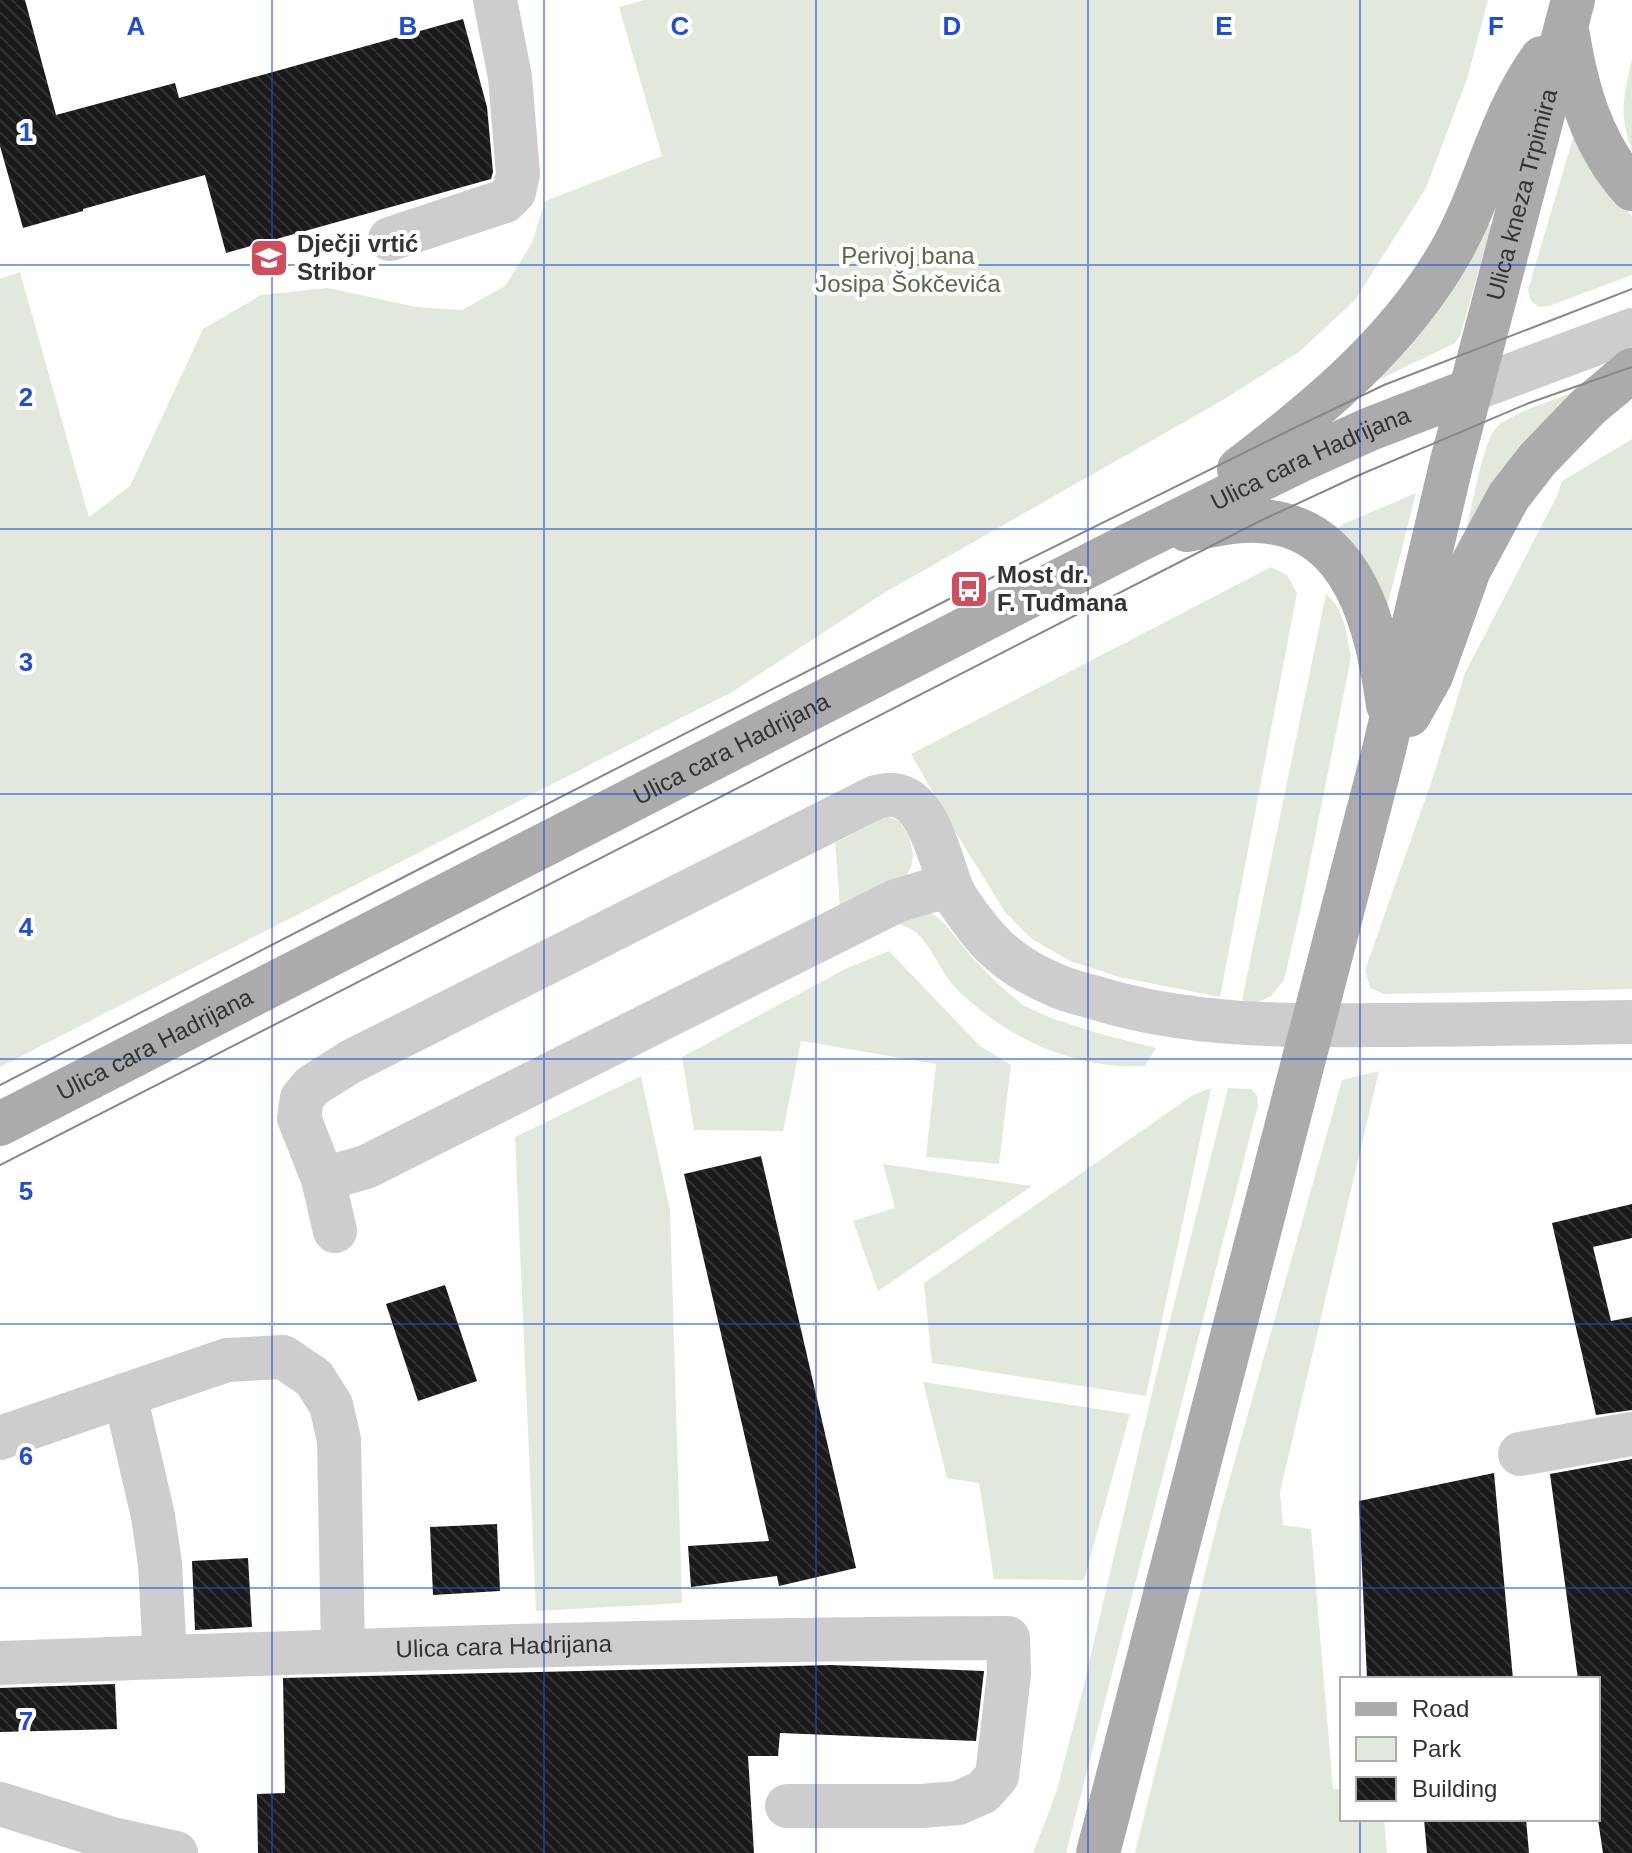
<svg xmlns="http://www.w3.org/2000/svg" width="1632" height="1853" viewBox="0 0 1632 1853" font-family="Arial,sans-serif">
	<defs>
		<pattern id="building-back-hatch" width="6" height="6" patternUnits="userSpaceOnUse" patternTransform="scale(2)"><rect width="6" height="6" fill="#1a1a1a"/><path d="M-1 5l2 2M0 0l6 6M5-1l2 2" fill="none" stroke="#333"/></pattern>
	</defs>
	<rect width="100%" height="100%" fill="#fff"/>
	<path fill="#e3e8dd" d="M645,0h843l-21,79 -41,109 -71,112 -56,52 -76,48 -339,193 -152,99 -732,375v-788l20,-7 69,245 41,-31 73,-157 58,-34 67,-7 88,19 46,3 43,-24 27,-43 13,-42 117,-45 -43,-149z
		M1632,59v91c-14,-36 -8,-55 0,-91z
		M1573,138h7l31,52 21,26v59l-83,31 -10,1 -8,-6 -3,-11z
		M1486,222l4,2 1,4 -31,108 -5,7 -87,42z
		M1589,387l-123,143c6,-22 17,-88 30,-102 13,-15 72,-33 93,-41z
		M1632,439v550l-248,5 -14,-6 -5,-18 68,-193 32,-104 92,-177 5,-15z
		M1416,493l-28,110 -8,1 -46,-67 7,-12z
		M1271,567l16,8 10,18 -77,404 -101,-20 -49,-16 -38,-22 -27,-27 -52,-84 -42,-74z
		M1326,594c19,16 21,40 25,64l-50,249 -17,73 -13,16 -15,7 -14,-3z
		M887,816l12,5 10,15 4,18 -2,14 -7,11 -64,28 -5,-64z
		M932,913l13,11 24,30 29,30 26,22 27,12 46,15 59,15 -11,18c-70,4 -145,-30 -192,-81 -14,-16 -22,-41 -39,-54 -9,-6 -19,-8 -29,-10z
		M889,951l91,95 31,19 -12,99 -73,-7 10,-93 -135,-23 -18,90 -89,-1 -12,-73 163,-88z
		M1379,1071l-99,421 3,33 28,4 22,260h9v30h42l3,34h-252l85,-340 122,-433z
		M641,1076l29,134 12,393 -146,8 -21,-474z
		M1211,1088l-65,308 -214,-33 -8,-80 269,-188z
		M1228,1088l23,1 6,6 1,10 -192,748h-33l23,-60 27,-104 73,-313z
		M883,1164l149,22 -154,105 -25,-70 42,-13z
		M923,1382l207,32 -46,166 -90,-1 -15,-96 -32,-5z"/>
	<path fill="url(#building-back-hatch)" d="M0,0h25l31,115 119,-32 4,15 284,-79 24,88 6,65 -2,7 -265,74 -21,-78 -122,34v2l-60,17 -23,-82z
		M761,1156l95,412 -77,18 -2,-10 -86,11 -3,-41 81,-5 -85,-367z
		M1632,1204v34l-39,9 18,74 21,-4v93l-36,5 -44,-192z
		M445,1285l32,96 -59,20 -32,-97z
		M1632,1459v394h-29l-5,-33v-141h-20l-28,-205z
		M1494,1473l19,206h-146l-8,-178z
		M497,1524l3,67 -67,4 -3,-68z
		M248,1558l4,69 -57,3 -3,-69z
		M831,1665l153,6 -8,70 -196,-8 -2,23h-30l6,97h-496l-1,-59 28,-1 -2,-115z
		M115,1684l2,45 -117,3v-44z
		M1424,1819h102l3,34h-102z"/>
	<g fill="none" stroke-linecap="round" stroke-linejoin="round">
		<g stroke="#cdcdcd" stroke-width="44">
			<path d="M390,239l115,-38 9,-9 4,-18 -8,-97 -15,-77"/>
			<path d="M1471,390l161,-60"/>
			<path d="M323,1179l43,-12 530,-266 33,-10 12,-2 13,5"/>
			<path d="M335,1231l-12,-52 -24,-61 3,-20 10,-12 38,-24 526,-265c6,-1 13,-3 18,-2 37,4 47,72 60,99 6,10 14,21 21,30 21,29 47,47 80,61 13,6 27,9 41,13 91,28 187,28 282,27 84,0 169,-2 254,-3"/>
			<path d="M125,1395l28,121 7,48 5,93"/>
			<path d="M0,1438l227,-78 56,-3 31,21 17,27 8,35 4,211"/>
			<path d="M1520,1454l112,-20"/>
			<path id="s1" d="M0,1663c336,-12 672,-24 1008,-25l1,36 -12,102 -14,16 -25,11 -37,3h-134"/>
			<path d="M0,1804l112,35 64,14"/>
		</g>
		<g stroke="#ababab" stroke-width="44">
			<path d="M1568,35c9,56 25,111 64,154"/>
			<path d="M1239,469c81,-62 161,-128 212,-218 35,-62 48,-134 91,-193"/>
			<path d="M1187,530c24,-4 49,-11 73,-9 96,6 117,108 128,184"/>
			<path d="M1409,715l22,-39 38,-106 40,-74 28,-36 51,-53 44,-37"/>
			<path id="s2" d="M0,1124l1131,-580 168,-83 71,-32 101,-39"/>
			<path id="s3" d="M1098,1853l285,-1099 69,-293 121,-461"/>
		</g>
		<path stroke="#888" stroke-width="2" d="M0,1085l433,-223 536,-273 323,-160 92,-44 248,-96
			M0,1165l1260,-644 97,-45 172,-73 103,-36"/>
	</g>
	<path fill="none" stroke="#1d4ed8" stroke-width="2" stroke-opacity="0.55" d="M272,0v1853M544,0v1853M816,0v1853M1088,0v1853M1360,0v1679M0,265h1632M0,529h1632M0,794h1632M0,1059h1632M0,1324h1632M0,1588h1632M1360,1819v34"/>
	<defs>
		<symbol id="school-square" viewBox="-11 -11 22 22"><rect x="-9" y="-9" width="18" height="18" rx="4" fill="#d14d5c" stroke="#fff"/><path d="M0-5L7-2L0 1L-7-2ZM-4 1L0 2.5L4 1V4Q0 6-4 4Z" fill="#fff"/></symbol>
		<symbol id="bus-square" viewBox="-11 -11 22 22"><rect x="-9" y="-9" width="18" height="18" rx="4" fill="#d14d5c" stroke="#fff"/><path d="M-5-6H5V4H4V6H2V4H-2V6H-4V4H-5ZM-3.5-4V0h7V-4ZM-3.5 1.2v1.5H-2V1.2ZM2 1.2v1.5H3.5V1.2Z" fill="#fff"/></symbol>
	</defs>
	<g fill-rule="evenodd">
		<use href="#school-square" x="247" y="236" width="44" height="44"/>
		<use href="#bus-square" x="947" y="567" width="44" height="44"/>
	</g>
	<g text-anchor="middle" stroke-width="8" stroke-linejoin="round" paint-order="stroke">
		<g font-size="24" fill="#333" stroke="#fff">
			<text dy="8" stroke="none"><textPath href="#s3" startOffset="1712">Ulica kneza Trpimira</textPath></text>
			<text dy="8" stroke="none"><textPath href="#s2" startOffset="1470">Ulica cara Hadrijana</textPath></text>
			<text dy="8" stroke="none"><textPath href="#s2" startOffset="822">Ulica cara Hadrijana</textPath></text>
			<text dy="8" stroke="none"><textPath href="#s2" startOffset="174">Ulica cara Hadrijana</textPath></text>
			<text dy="8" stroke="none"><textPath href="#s1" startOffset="504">Ulica cara Hadrijana</textPath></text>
		</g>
		<g font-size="24" font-weight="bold" fill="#333" stroke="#fff" text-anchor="start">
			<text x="297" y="252">Dječji vrtić<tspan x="297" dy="28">Stribor</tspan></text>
			<text x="997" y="583">Most dr.<tspan x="997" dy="28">F. Tuđmana</tspan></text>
		</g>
		<g font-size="24" fill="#576a45" stroke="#fff">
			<text x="908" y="264">Perivoj bana<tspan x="908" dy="28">Josipa Šokčevića</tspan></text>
		</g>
	</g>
	<g font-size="26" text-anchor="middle" font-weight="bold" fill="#1d4ed8" stroke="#fff" stroke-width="8" stroke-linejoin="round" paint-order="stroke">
		<text x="136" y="35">A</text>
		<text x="408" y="35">B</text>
		<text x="680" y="35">C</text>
		<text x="952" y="35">D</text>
		<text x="1224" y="35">E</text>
		<text x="1496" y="35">F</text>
		<text x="26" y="141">1</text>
		<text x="26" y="406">2</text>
		<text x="26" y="671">3</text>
		<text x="26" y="936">4</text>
		<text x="26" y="1200">5</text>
		<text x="26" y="1465">6</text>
		<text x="26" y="1730">7</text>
	</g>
	<rect x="1340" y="1677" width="260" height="144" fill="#ffffff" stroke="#adadad" stroke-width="2"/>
	<rect x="1356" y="1703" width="40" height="12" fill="#ababab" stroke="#adadad" stroke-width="2"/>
	<text x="1412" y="1717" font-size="24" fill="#333333">Road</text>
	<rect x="1356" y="1737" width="40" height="24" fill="#e3e8dd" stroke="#adadad" stroke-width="2"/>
	<text x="1412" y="1757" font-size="24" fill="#333333">Park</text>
	<rect x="1356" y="1777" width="40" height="24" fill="url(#building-back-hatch)" stroke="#adadad" stroke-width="2"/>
	<text x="1412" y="1797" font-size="24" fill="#333333">Building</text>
</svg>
